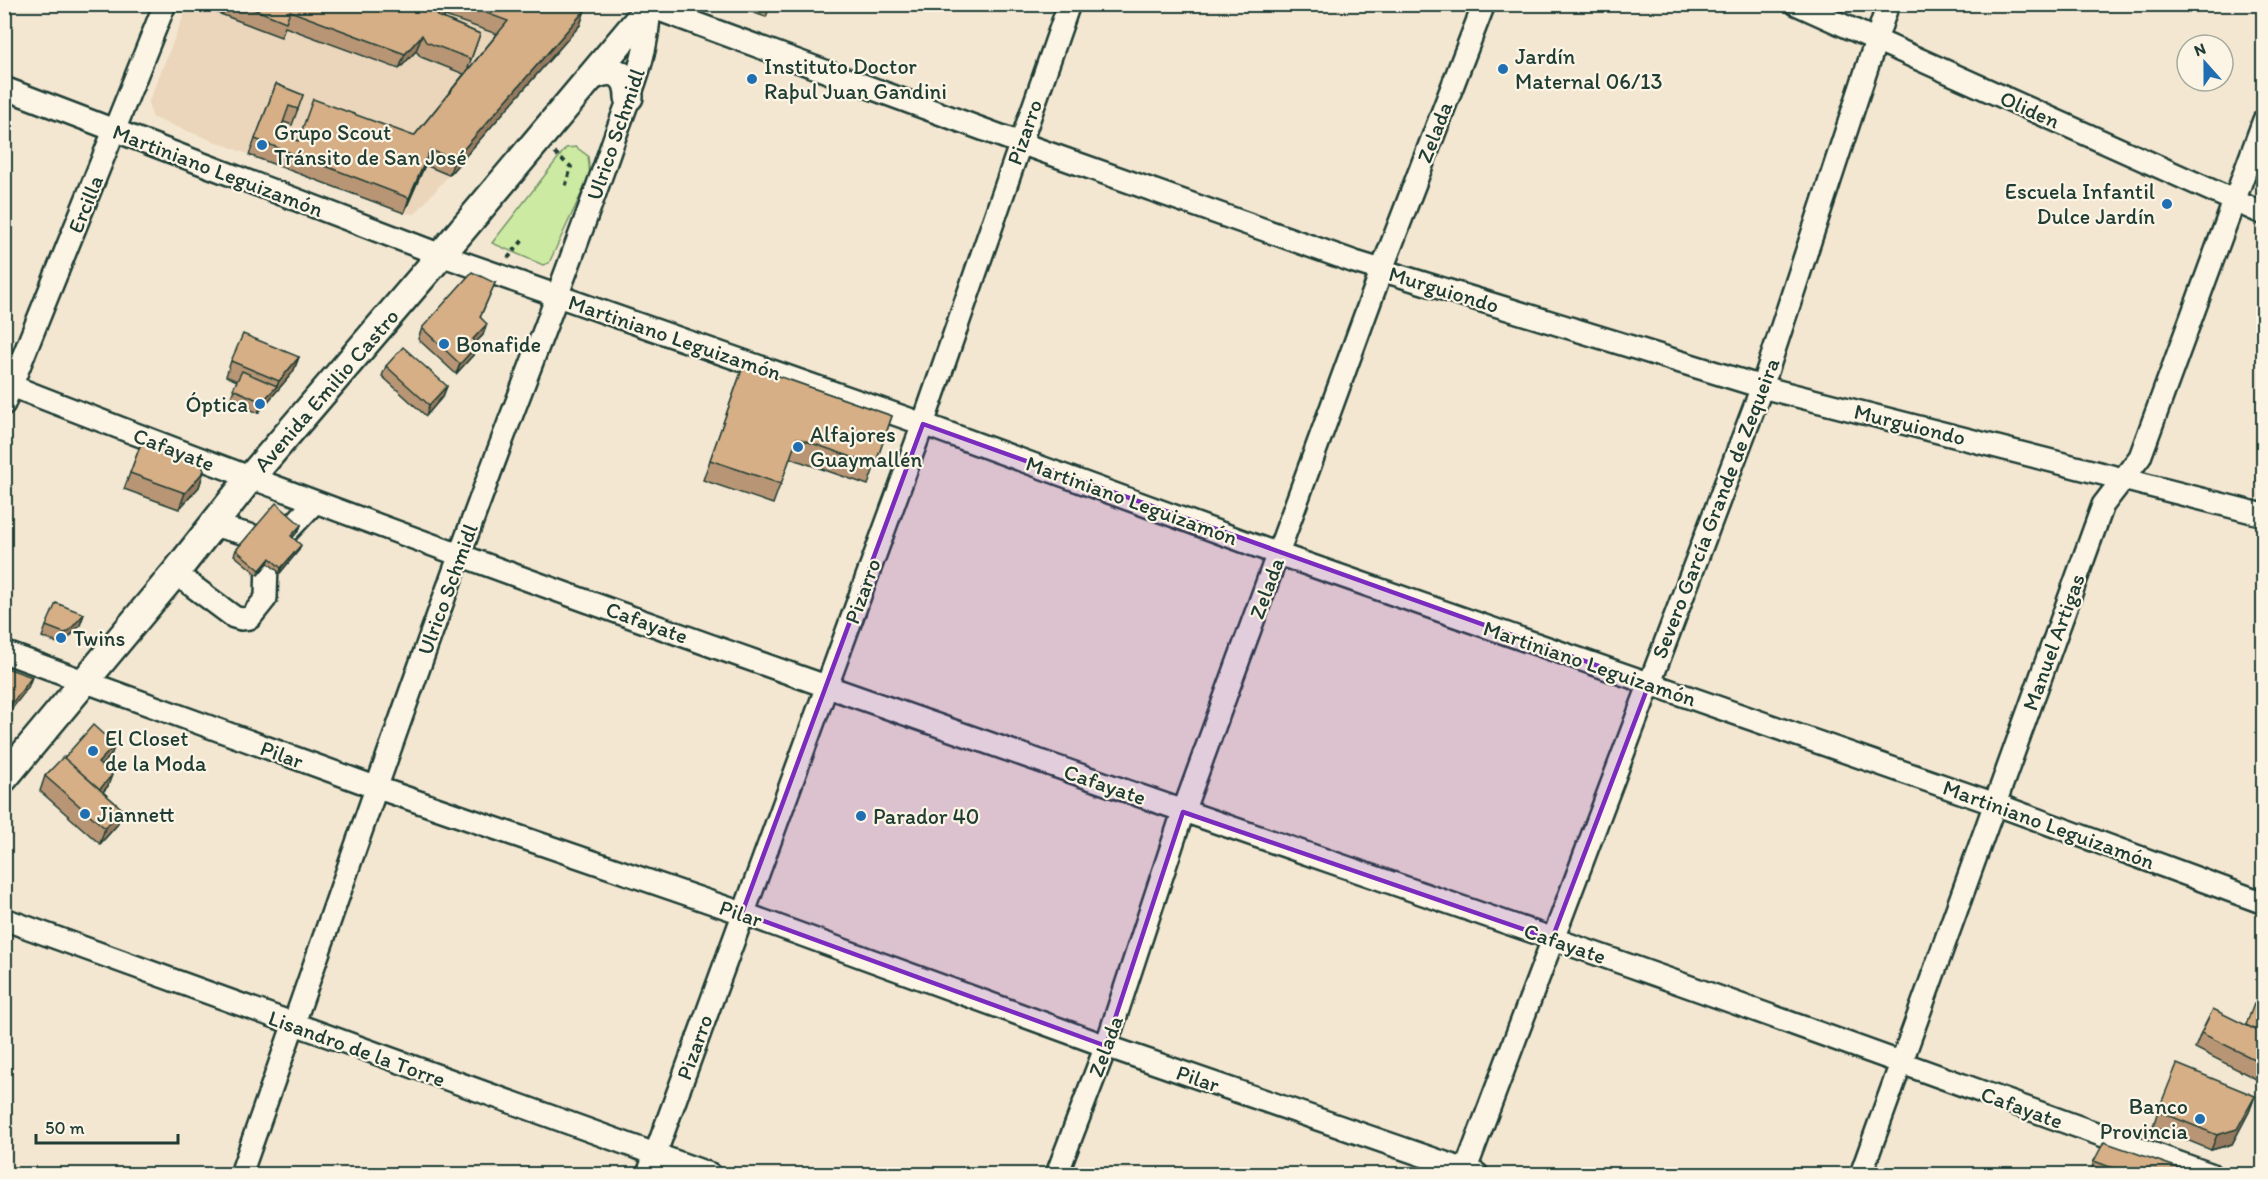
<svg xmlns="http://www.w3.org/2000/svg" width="2268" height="1179" viewBox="0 0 2268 1179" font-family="Itim,sans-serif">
	<rect width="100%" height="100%" fill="#f4e7d2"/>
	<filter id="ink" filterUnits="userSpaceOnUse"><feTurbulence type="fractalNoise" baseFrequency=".0167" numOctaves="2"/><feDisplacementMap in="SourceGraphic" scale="12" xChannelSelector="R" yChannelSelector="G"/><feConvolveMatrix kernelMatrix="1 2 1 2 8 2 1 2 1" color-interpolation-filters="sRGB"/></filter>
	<g filter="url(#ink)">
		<path fill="#ebd6bc" d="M188,5h369l18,6 5,14 -165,189 -12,-1 -250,-95 -5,-15z"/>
		<path fill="#cceaa1" stroke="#76946a" stroke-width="1.5" d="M576,147l12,9 2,19 -41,88 -6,2 -51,-22 74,-95z"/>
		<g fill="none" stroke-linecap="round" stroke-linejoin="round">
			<defs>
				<path id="minor" d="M643,4l377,139 335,119 407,125 502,128
					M1796,4l468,210
					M4,88l437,167 482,169 355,130 717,250 269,99
					M4,383c508,199 1025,374 1541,553 223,77 443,159 665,238
					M4,404l161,-400
					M212,525l57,15 14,-4 32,-34
					M175,573l59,44 7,2 9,-1 16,-20 1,-37 4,-13 7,-7
					M4,652l371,135 367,126 364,133 371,128
					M4,919l706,255
					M241,1174c89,-252 175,-506 270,-757 35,-91 70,-182 102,-275 15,-43 38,-91 36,-138
					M648,1174l275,-750 146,-420
					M1057,1174l49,-128 77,-234 199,-543 102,-265
					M1464,1174l298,-787 126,-383
					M1861,1174l242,-669 37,-48 124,-337"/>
				<path id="major" d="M591,77c20,-11 38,-5 38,20
					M4,778l171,-205 75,-95 191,-223 211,-251"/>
			</defs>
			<use href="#minor" stroke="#1f3d34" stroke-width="26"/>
			<use href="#major" stroke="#1f3d34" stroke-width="32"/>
			<path stroke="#1f3d34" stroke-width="4" stroke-dasharray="4.5 4.5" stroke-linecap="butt" d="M555,153l16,14 -6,21
				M508,258l15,-18"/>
			<use href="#minor" stroke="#fcf5e5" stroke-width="21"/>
			<use href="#major" stroke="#fcf5e5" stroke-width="27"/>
		</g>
		<path fill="#b89674" stroke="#1f3d34" stroke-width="1.5" fill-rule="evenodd" d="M194,4h389l2,6 -5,15 -131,150 -24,-10 -21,48 -155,-58 27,-71 27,11 -11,30 -8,-3 -5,12 19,7 116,-5 50,-62 -43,-17 -5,-6 -17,18 -114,-42 -4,10zM445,16l52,18 -30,37 13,-37 -37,-16z
			M728,4h43l-5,13z
			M495,283l-15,35 3,17 -7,7 2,2 -4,10 -18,20 -38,-35 4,-11z
			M299,357l-6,15 -35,41 -28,-13 7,-19 -11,-5 5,-15z
			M744,364l148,52 -24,69 -78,-27 -17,46 -70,-24z
			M386,366l61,20 -4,10 -17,20 -44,-40z
			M142,441l62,30 -5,16 -20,22 -55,-20z
			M301,525l-2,5 -7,8 7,12 -19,23 -12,-10 -10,12 -24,-20 2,-5z
			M84,614l-4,11 -16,18 -4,1 -18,-7 4,-11z
			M115,745l-4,10 -10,11 7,20 -5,6 19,17 -5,16 -17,19 -60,-53 5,-15 19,-18z
			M2264,1001v82l-69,-35 6,-15 45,-8z
			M2255,1096l-6,16 -17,32 -21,6 -58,-24 5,-15z
			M2094,1161l102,13h-106z"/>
		<path fill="#967a5e" stroke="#1f3d34" stroke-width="1.5" d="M447,4h2l-4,12 -14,15 6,-15z
			M585,10l-5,15 -131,150 6,-16z
			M422,35l-6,16 -17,18 6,-15z
			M430,150l-5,15 -21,48 5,-15z
			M487,324l-4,11 -14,14 4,-10z
			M478,344l-4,10 -18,20 4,-10z
			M299,357l-6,15 -35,41 4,-11 15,-16 2,-5z
			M447,386l-4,10 -17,20 3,-11z
			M204,471l-5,16 -20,22 6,-16z
			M301,525l-2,5 -10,12 2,-6z
			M301,545l-2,5 -19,23 1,-5z
			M270,558l-2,5 -10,12 2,-5z
			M84,614l-4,11 -16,18 -4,1 4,-11z
			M32,677l-4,11 -24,31v-5z
			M115,745l-4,10 -17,18 4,-10z
			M112,775l-4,11 -15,17 3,-10z
			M122,809l-5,16 -17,19 5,-16z
			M2255,1096l-6,16 -17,32 -21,6 6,-15z"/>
		<path fill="#d6af87" stroke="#1f3d34" stroke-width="1.5" d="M241,4h206l-10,12 43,18 -9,25 -45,-17 -4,-7 -17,19 -115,-43 -4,11z
			M462,4h121l2,6 -130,149 -25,-9 -21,48 -154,-59 21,-55 27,11 -5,14 -9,-3 -10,28 19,7 15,-42 101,37 94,-115z
			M472,272l23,11 -15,34 7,7 -14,15 5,5 -18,20 -38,-36z
			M243,334l56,23 -20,24 -48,-20z
			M403,347l44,39 -18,19 -43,-39z
			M744,364l148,52 -17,49 -78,-27 -16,46 -71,-24z
			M242,371l35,15 -15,16 -29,-13z
			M142,441l59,21 3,9 -19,22 -55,-20z
			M276,503l25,22 -10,11 10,9 -20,23 -11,-10 -10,12 -24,-20z
			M56,603l28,11 -16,18 -4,1 -18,-7z
			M4,667l28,10 -28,37z
			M93,725l22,20 -17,18 14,12 -12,14 -36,-31z
			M63,757l59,52 -17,19 -60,-52z
			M2264,1001v33l-18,-9 8,-21 7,2z
			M2213,1009l51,25v30l-63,-31z
			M2177,1064l78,32 -18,33 -20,6 -59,-24z
			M2104,1142l92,32h-67l-35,-13z"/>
	</g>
	<path fill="#7b2cbf" fill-opacity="0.2" stroke="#7b2cbf" stroke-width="4.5" stroke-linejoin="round" d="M923,424l726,260 -97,255 -369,-127 -77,234 -364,-133z"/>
	<g fill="#1f6fb2" stroke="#fcf5e5" stroke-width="2">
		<circle cx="1503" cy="69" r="6"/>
		<circle cx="752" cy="79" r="6"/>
		<circle cx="262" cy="145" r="6"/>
		<circle cx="2167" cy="204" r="6"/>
		<circle cx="444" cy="344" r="6"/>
		<circle cx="260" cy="404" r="6"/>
		<circle cx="798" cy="447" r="6"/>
		<circle cx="61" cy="638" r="6"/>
		<circle cx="93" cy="751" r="6"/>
		<circle cx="85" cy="814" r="6"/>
		<circle cx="861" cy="816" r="6"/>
		<circle cx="2200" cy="1119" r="6"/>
	</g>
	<g text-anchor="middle" stroke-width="4.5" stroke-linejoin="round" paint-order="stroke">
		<g font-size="22" fill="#1f3d34" stroke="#fcf5e5" text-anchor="start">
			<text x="1515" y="64">Jardín<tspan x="1515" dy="25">Maternal 06/13</tspan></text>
			<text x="764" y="74">Instituto Doctor<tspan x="764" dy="25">Raþul Juan Gandini</tspan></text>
			<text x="274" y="140">Grupo Scout<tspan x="274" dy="25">Tránsito de San José</tspan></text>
			<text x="2155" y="199" text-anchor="end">Escuela Infantil<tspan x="2155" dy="25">Dulce Jardín</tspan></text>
			<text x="456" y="352">Bonafide</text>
			<text x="248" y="412" text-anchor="end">Óptica</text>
			<text x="810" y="442">Alfajores<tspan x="810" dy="25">Guaymallén</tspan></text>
			<text x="73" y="646">Twins</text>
			<text x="105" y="746">El Closet<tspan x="105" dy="25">de la Moda</tspan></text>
			<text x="97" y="822">Jiannett</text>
			<text x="873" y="824">Parador 40</text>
			<text x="2188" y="1114" text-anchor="end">Banco<tspan x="2188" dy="25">Provincia</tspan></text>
		</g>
		<g font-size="22" fill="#1f3d34" stroke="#fcf5e5">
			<text transform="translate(2030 109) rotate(24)" y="8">Oliden</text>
			<text transform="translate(1024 132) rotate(-71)" y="8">Pizarro</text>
			<text transform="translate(1434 132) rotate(-69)" y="8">Zelada</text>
			<text transform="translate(615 134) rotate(-71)" y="8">Ulrico Schmidl</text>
			<text transform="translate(218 170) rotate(21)" y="8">Martiniano Leguizamón</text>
			<text transform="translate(85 204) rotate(-68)" y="8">Ercilla</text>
			<text transform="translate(1444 289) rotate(17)" y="8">Murguiondo</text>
			<text transform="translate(675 337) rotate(19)" y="8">Martiniano Leguizamón</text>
			<text transform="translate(326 390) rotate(-49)" y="8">Avenida Emilio Castro</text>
			<text transform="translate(1910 424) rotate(14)" y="8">Murguiondo</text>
			<text transform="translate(174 449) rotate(21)" y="8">Cafayate</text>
			<text transform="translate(1132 500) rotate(20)" y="8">Martiniano Leguizamón</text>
			<text transform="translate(1715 508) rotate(-69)" y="8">Severo García Grande de Zequeira</text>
			<text transform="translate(1266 588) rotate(-70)" y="8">Zelada</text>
			<text transform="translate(447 589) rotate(-70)" y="8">Ulrico Schmidl</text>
			<text transform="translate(862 591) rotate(-70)" y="8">Pizarro</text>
			<text transform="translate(647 622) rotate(20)" y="8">Cafayate</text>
			<text transform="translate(2053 642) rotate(-70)" y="8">Manuel Artigas</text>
			<text transform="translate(1590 663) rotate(19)" y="8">Martiniano Leguizamón</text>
			<text transform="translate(282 754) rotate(20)" y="8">Pilar</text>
			<text transform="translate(1105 784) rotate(19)" y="8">Cafayate</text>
			<text transform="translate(2049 824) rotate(20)" y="8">Martiniano Leguizamón</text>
			<text transform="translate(741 913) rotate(19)" y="8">Pilar</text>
			<text transform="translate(1565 943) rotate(19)" y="8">Cafayate</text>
			<text transform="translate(1105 1046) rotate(-70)" y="8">Zelada</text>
			<text transform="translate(694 1047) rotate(-70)" y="8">Pizarro</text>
			<text transform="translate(357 1048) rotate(20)" y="8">Lisandro de la Torre</text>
			<text transform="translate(1198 1078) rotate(19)" y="8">Pilar</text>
			<text transform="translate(2022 1107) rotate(20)" y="8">Cafayate</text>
		</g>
	</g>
	<rect width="2268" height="1179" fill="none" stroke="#fcf5e5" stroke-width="24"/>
	<rect x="12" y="12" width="2244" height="1155" fill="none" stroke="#1f3d34" stroke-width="2" filter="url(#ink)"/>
	<g transform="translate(2205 63) rotate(339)"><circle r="28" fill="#fcf5e5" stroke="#a4ab9e" stroke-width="1.5"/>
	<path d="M0-4.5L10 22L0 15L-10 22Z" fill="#1f6fb2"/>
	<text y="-9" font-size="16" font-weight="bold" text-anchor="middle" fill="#1f3d34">N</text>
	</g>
	<path d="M36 1134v9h142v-9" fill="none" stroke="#1f3d34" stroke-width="3"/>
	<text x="45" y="1134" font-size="18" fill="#1f3d34" stroke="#fcf5e5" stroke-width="4.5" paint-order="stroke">50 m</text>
</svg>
